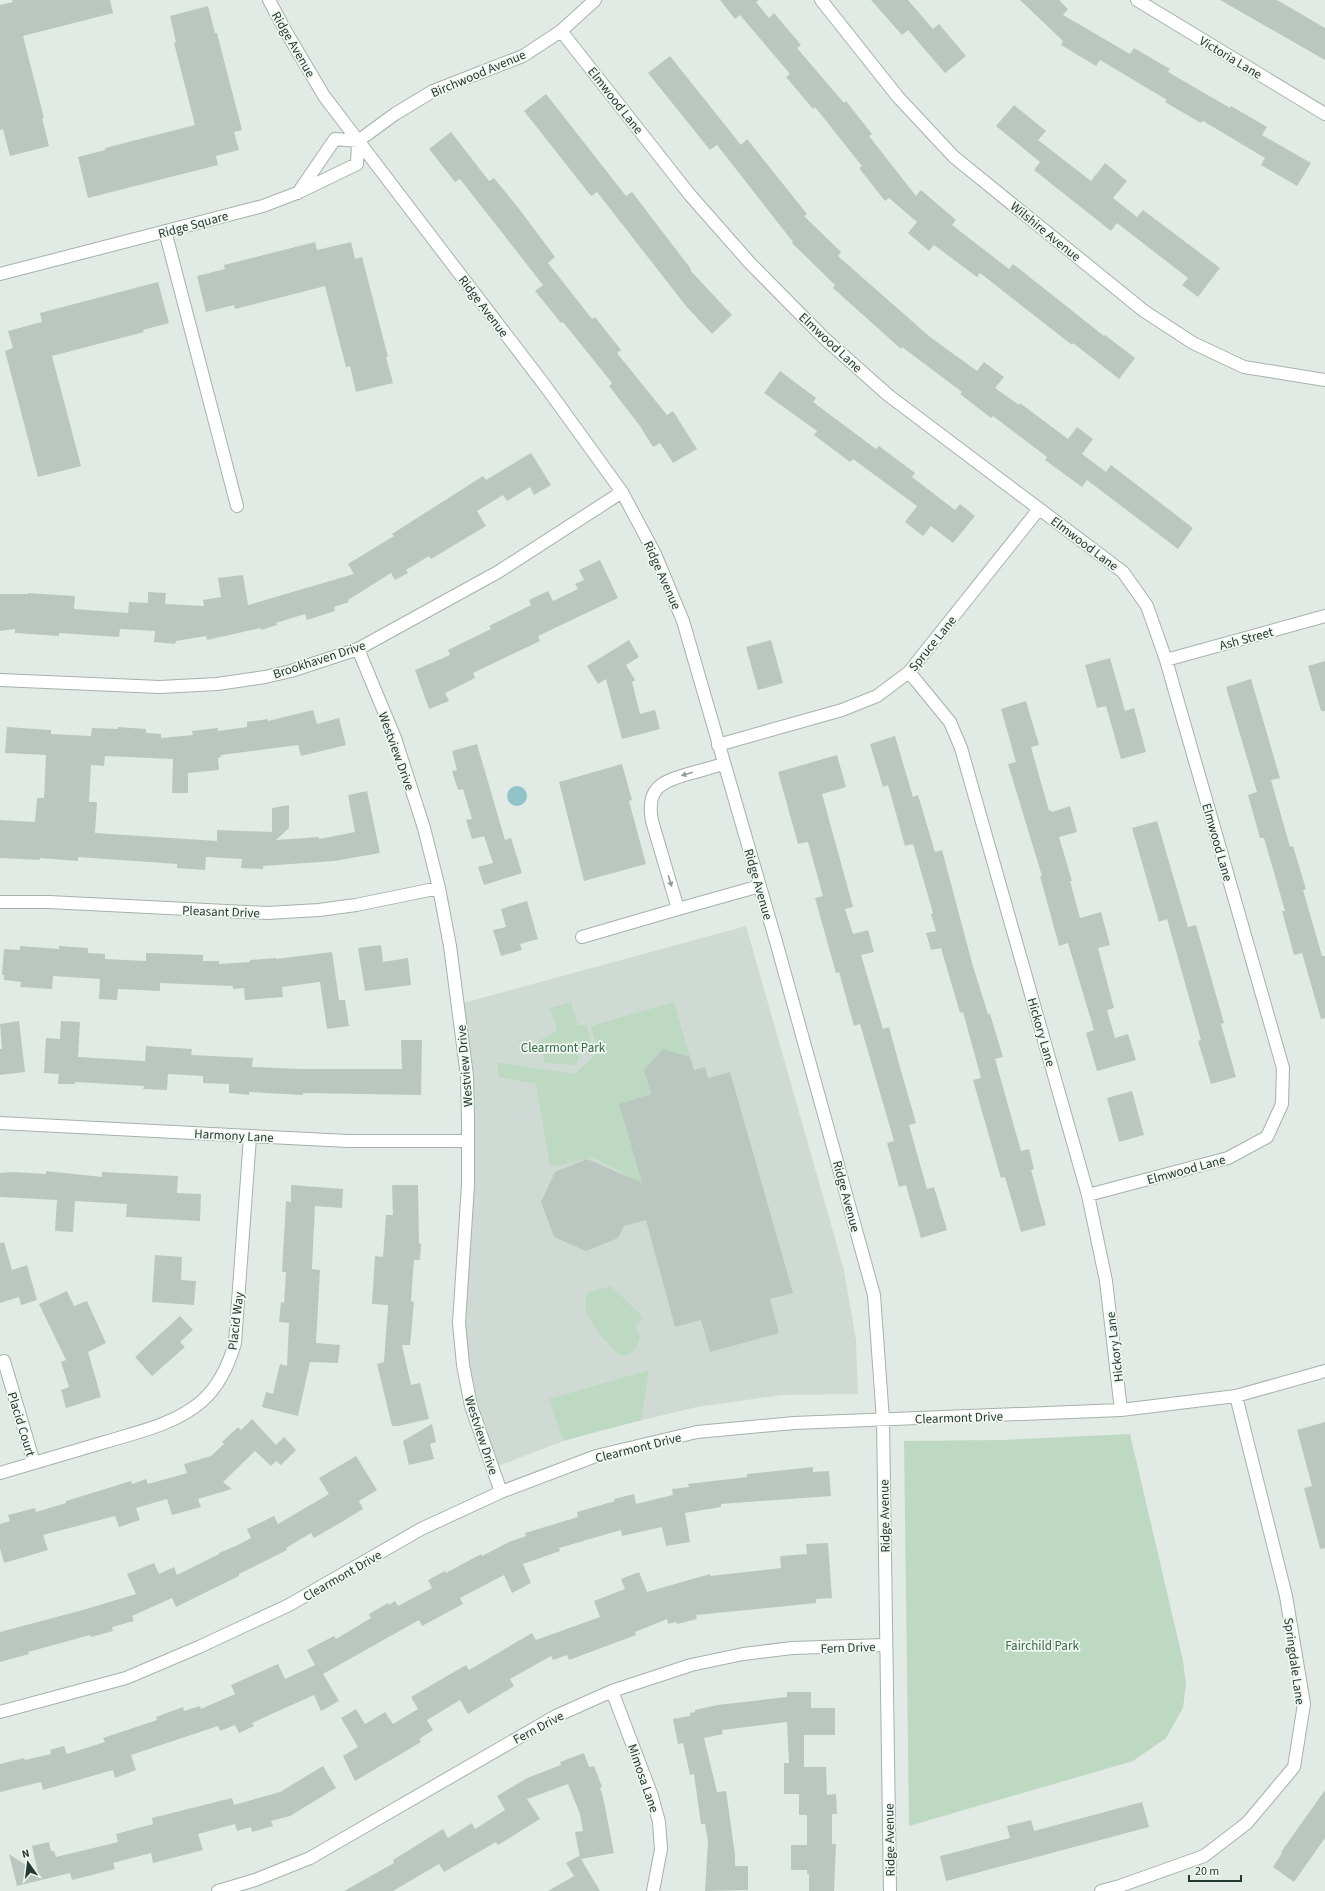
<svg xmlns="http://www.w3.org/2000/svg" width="1325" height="1891" viewBox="0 0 1325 1891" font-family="'Source Sans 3',sans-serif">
	<rect width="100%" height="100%" fill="#e2eae6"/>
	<path fill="#d0dad5" d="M746,926l98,344 12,70 2,54 -76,1 -85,12 -100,24 -34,10 -70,27 -30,-103 5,-180 -9,-181z"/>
	<path fill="#bdd9c2" d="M571,1002l7,24 8,-2 6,22 -10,2 2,5 -5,1 -3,11 -31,-2 -6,-22 18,-11 -7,-22z
		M674,1002l16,55 -27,-7 -19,20 7,24 -32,10 23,78 -15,4 -4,-13 -30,-16 -35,9 -8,-1 -14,-81 -37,-7 -2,-15 78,12 23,-22 -7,-26z
		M611,1286l32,31 -8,9 5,10 -3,10 -9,9h-9l-18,-19 -16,-26 1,-13 2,-5z
		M649,1370l-8,50 -78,21 -14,-42z
		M1130,1434l53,227 3,23 -3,24 -17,30 -33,23 -224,65 -5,-385 98,-1z"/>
	<path fill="#90c4c8" d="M507 796a10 10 0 1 1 20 0a10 10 0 1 1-20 0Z"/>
	<path fill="#bac7c1" d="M12,0h98l3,13 -90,23 21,82h-2l7,28 -39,10 -7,-27 -3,1v-125l13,-3z
		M720,0h39l-3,2 13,16 5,-5 27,32 -4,3 47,55 2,-2 26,33 -3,2 47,60 5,-6 35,30 -4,5 57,44 4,-5 91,72 1,-1 30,23 -16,21 -46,-36 -1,2 -92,-72 -3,4 -43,-32 -5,6 -21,-18 9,-11 -28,-24 -4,3 -26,-33 3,-2 -47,-59 -2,2 -27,-32 4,-3 -50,-59 -5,4z
		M871,0h37l25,29 6,-5 27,32 -21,17 -37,-43 -6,5z
		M1020,0h39l9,9 -5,6 67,39 4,-6 36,21 -2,3 62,36 1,-2 36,21 -5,8 49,28 -14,23 -36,-21 4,-7 -62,-37 -2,2 -36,-21 2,-2 -67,-40 -4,6 -35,-21 2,-4z
		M1220,0h57l48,28v32z
		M208,6l7,27h2l25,97 -8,2 5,18 -23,6 2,9 -130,33 -10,-41 27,-7v-2l90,-23 -21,-82 2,-1 -6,-26z
		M670,56l71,89 6,-6 60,75 -3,2 37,36 -3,4 92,81 47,34 7,-9 20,15 -9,11 24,17 1,-2 48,36 9,-12 16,12 -11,15 24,18 5,-7 82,63 -15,21 -91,-69 -5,7 -37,-27 2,-3 -54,-41 -2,2 -31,-24 2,-2 -60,-45 -1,2 -68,-61 2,-3 -43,-42 1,-1 -76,-97 -7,5 -62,-77z
		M546,94l80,102 6,-4 59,77 -1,1 42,45 -20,19 -26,-28 -89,-114 -6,4 -67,-85z
		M1014,105l32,26 -8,9 53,41 14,-18 22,18 -14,17 24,19 6,-7 77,58 -22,29 -16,-12 6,-7 -71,-55 -6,8 -77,-61 6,-8 -44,-36z
		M451,132l38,49 5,-3 26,32 35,47 -7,6 44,56 3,-2 26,33 -4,3 50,62 6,-4 24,38 -24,14 -13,-20 -7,4 -13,-21 -31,-40 3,-3 -49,-61 -2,1 -26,-32 8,-6 -83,-106 -5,3 -26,-33z
		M315,242l2,8 34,-8 4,17 7,-2 26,100h-2l7,26 -37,9 -6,-26 -4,1 -21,-81 -90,23 -1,-4 -28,7 -9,-36 28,-7 -1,-4z
		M158,282l11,41 -26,7 1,2 -92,24 29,110 -43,11 -33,-126 8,-3 -5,-17 34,-9 -2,-9z
		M780,371l36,27 -3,4 63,47 3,-3 36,27 -3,4 43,33 5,-6 15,12 -22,27 -22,-17 -8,10 -18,-14 12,-16 -64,-47 -3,3 -36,-27 3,-4 -53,-38z
		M531,453l20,32 -17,10 -4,-8 -23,14 -4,-6 -26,16 9,15 -55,33 -2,-3 -23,14 2,3 -13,7 -4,-7 -43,27 1,2 -15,5 1,4 -28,9 -2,-6 -29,9 1,2 -16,5v-2l-54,12 -1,-4 -30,5 -1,3 -21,-2 1,-11 -35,-2 -1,8 -60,-4v3l-44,-3v-4l-15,2v-37h28v-1l47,3 -1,13 54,4 1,-11 19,1v-11l18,1 -1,11 39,2 -1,-6 18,-3 -3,-19 25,-3 5,30 106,-31 -6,-10 46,-28 -2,-2 91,-58 3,4z
		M600,560l18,38 -80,38 2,5 -67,32 2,5 -30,15 4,8 -20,8 -14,-39 35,-15 -2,-5 43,-21 -2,-3 42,-21 -2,-5 19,-9 5,10 25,-12 -3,-5 9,-4 -5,-10z
		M629,640l10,17 -13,8 9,15 -3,2 8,32 15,-4 5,19 -38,10 -16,-60 -8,5 -11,-18z
		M771,640l12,43 -25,7 -12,-43z
		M1110,658l15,53 9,-3 12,44 -25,7 -15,-53 -9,2 -12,-43z
		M1325,661v50h-4l-13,-45z
		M1251,679l29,99 -9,2 19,67 3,-1 13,43 -3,1 19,66h3v62l-4,1 -19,-66 -8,2 -12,-44h3l-21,-73h-4l-12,-43 9,-3 -31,-105z
		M1026,701l13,44 -8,2 18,64 2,-1 1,2 18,-6 7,26 -18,5 13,44h-2l10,37 21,-6 9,33 -12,3 16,60 -7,2 8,28 13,-4 8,26 -39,11 -11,-38 8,-3 -26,-87 -9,3 -19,-70h2l-34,-112 8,-2 -15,-53z
		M313,710l4,14 22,-6 7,27 -45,11 -3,-11 -77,10v2l-3,1 1,12 -31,3v20h-16l1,-34 -68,-3 -1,10 -13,-1 -2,37h8l-2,31 122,8v-11l55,2v-24l17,-3v23l-13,12 43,-3v2l36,-7 -7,-37 19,-4 13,62 -46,8 -71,5v3l-22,-1 1,-9 -36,-2 -1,13 -28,-2v-4l-99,-7v4l-38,-3v2l-40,-2v-38l35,2 2,-24h7l2,-43 -41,-2 2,-26 44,3v4l40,2 1,-8 26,1v-2l28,2v4l15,1v4l32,-3 -1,-4 26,-3v3l29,-4v-5l21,-3v2z
		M895,736l18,61 5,-2 17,57 7,-2 30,113 16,51h2l13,43 -8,2 26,92 8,-2 5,20 -3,1 15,55 -25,7 -16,-55 -4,1 -28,-98 8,-2 -18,-66 -3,1 -19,-65 -10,2 -5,-17 10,-2 -5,-17 2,-1 -20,-69 -8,2 -17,-61 -5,2 -13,-43z
		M477,744l28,96 6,-2 11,35 -38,12 -6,-18 15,-4 -9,-27 -12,3 -6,-19 6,-1 -9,-30 -5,1 -6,-19 5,-1 -5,-19z
		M837,755l9,32 -24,7 31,113 -8,2 8,25 15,-4 6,22 -13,3 22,74 6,-2 12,44 15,52 -7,2 18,64 7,-2 13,43 -26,8 -15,-53 -7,2 -12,-44 7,-2 -34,-117 -6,2 -15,-54 -3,1 -21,-75 8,-2 -15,-54 -10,2 -20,-72z
		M622,764l10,36 -3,1 17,63 -62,17 -25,-99z
		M1157,821l31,106 8,-2 28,98 -3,1 15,53 -25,7 -13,-43 3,-1 -34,-121 -8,3 -27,-94z
		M527,901l11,38 -18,5 2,6 -21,6 -8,-26 13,-3 -5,-18z
		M381,945l2,17 25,-4 3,27 -46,6 -7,-43z
		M20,946l39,3v-3l29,2v5l17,1v5l41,2v-8l57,2v6h16v3l31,-2v-2l26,-2v1l56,-7 7,48h6l4,26 -22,3 -7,-47 -38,5 1,10 -38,3 -1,-12 -11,1v-3l-73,-3v8l-42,-2 -1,11 -18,-1 1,-20 -47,-3 -1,13 -32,-2 1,-5 -17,-2v-5h-2l2,-26 16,1z
		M19,1021l6,51 -25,3v-26h2l-2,-25z
		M61,1021l19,1 -2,35 67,4 1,-15 46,3 -1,6 62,3 -1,9 48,2h102l-1,-29h21l-1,55 -118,-2v2l-54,-3v3l-20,-2v-9l-26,-1v-7l-35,-2 -1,16 -24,-1 1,-3 -69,-4v2h-17l1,-10 -15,-1 2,-35 14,1z
		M663,1049l27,8 4,13 11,-3 3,11 22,-6 63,221 -23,6 9,34 -69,19 -9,-32 -26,7 -29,-107 -22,6 -6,12 -32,13 -32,-14 -13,-35 14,-30 32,-13 55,24 -23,-79 32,-10 -7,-24z
		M1132,1091l12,44 -25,7 -12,-44z
		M46,1171l56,6v-5l76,4 -1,17 24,1 -1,27 -74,-4 1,-13 -52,-3 -2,31 -18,-1 2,-31 -57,-3v-24l13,-1 33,2z
		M291,1185l52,4 -1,19 -27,-2 -2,40 -1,23 8,1 -4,73 24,2 -2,18 -28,-1 -12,54 -36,-9 4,-15 7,2 7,-30 7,2 2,-43 -10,-1 2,-20 3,1 2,-31h-4l4,-71 5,1z
		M392,1185h26l1,58 2,1 -1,16h-6l-3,41 3,1 -4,43h-8l9,40 9,-2 9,36 -31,7h-6l-15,-62 7,-2 4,-57 -16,-1 3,-48 8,1 3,-42h7z
		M4,1242l8,28 15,-5 10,35 -16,5 -2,-8 -19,6v-60z
		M155,1255l27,2 -1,23 15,1 -2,24 -42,-3z
		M67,1291l7,15 13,-5 19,42 -18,9 13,45 -35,11 -5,-18 8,-3 -8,-25 5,-2 -27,-56z
		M180,1316l13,14 -13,12 5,5 -33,29 -17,-19z
		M252,1419l24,26 8,-8 12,13 -15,15 -5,-4 -5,5 -16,-15 -32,31 9,7 -34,10 3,8 -29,8 -5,-16 -31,9 4,12 -21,7 -4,-11 -72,19 5,15 -44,13 -4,-15v-24l10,-3 -2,-6 27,-7 1,4 30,-9v-2l65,-20 1,3 14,-5 2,5 39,-11 -3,-9 27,-8 13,-12 -2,-2 16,-15 3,3z
		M1325,1422v126l-5,1 -16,-61 8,-2 -15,-56z
		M432,1424l4,18 -6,2 4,15 -25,6 -6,-24z
		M356,1456l21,34 -18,11 4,8 -18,11 -31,18 -3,-5 -25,15 1,2 -48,24v2l-63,31 -4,-9 -40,18 2,5 -22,6 1,4 -22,6 -1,-2 -62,17 1,2 -29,8v-30l83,-22 53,-16 -9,-20 27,-11 5,11 15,-7 3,8 42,-21v-1l19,-8 13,-7 -4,-9 27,-13 4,8 51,-30 -10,-16z
		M813,1467v5l16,-1 2,25 -110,8v3l-36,6 5,29 -24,4 -4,-19 -40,9 -1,-6 -62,18 1,3 -37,13 8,19 -19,10 -8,-18 -44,23 3,6 -41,22 -3,-6 -96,54 16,27 -18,10 -7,-16 -62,28 2,3 -15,7 -4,-8 -15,6 -2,-5 -87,29 5,15 -21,8 -2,-8 -70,20 -2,-8 -41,10v-28l24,-6 1,2 26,-6 -1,-4 14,-4 3,8 38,-12 -2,-4 54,-18 -1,-3 27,-10 1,4 16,-5 1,3 34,-15 -4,-9 47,-21 7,15 30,-14 -8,-15 27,-14 2,3 35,-21 -2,-4 19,-11 1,2 6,-4 3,5 34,-18 -4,-8 17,-9 1,2 35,-19 1,2 27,-14 17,-6 -1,-3 53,-16 -1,-5 38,-11 -1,-2 20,-5 2,10 37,-9 -1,-6 17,-2 -1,-3 59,-7v-3z
		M828,1543l4,55 -16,1v4l-120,12 1,4 -20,5 -1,-2 -8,2 -1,-5 -32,13 1,3 -67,25 -2,-5 -14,5 -2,-4 -41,23 4,7 -46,28 -8,-14 -33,20 6,10 -14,9 2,3 -66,39 -12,-25 15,-9 -17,-29 15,-9 9,15 20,-12 8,12 25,-15 -7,-12 55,-32 3,5 63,-37 4,7 64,-23 -6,-16 31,-12 -4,-10 18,-7 8,20 63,-18v2l71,-8 -1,-12 27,-2 -1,-10z
		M787,1692h24v16h24v27h-31v32h22l1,28 9,-1 1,20h-5v30h4l-2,47h-25v-17h-2v-4h-16v-25h16v-30h-8v-21h-15v-31h5l-2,-41 -65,8 1,4 -19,4 13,54 9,-1 9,64v11h13v24l-43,1 3,-50 -3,-17h-4l-7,-50 -4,1 -7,-32 -5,1 -5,-25 17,-3v-3l5,-1v-2l22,-5 70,-8z
		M584,1753l5,14 5,-1 8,21 -2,1 3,9 11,56 -33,6 19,32h-52l26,-15 -8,-13 13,-7 1,2 -5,-26 8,-1 -3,-17 -12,-30 -41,15 13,20 -42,26 -2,-3 -52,30 -5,-8 -46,27h-49l50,-28 -1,-3 50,-31 5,9 24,-15 3,6 30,-19 -8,-14 30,-18 34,-13 -1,-3z
		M323,1766l13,22 -46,28 -19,5 2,5 -21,6 -1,-5 -14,4 -2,-7 -37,10 5,16 -50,13 -2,-10 -38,10 2,6 -43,11 -2,-7 -53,13 -8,-32 29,19 -6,-27 17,-4 2,9h3l2,6 62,-15 -2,-8 37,-10 -1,-6 80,-20 2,7 46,-13z
		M1325,1790v48l-31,44 -21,-15 9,-14 -1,-1z
		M1142,1802l7,25 -203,54 -6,-25 70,-18 -3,-12 24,-6 3,11z"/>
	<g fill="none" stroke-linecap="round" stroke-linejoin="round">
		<defs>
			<path id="minor" d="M269,0l16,30 39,66 222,291 76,105 33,62 28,67 94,324 97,350 9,125 7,471
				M821,0l77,97 56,60 190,154 49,32 51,24 81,13
				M1137,0l188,114
				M561,31l129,164 59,67 75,76 64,57 235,177 24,34 19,54 117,408 -1,36 -15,33 -39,21 -140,37
				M358,141l37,-27 38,-23 90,-35 38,-25 34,-31
				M298,193l37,-54 23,2
				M165,231l72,275
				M0,274l263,-68 34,-13 60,-29 1,-23
				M358,649l37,89 29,90 15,60 11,58 17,130 1,43v66l-9,138 4,42 8,41 30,86
				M1166,660l159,-44
				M909,672l41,50 11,26 127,447 18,86 15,129
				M0,680l160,7 57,-3 48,-7 26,-6 67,-22 140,-77 124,-80
				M718,745l124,-35 35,-14 32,-24 130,-163
				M724,764c-12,3 -24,7 -36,10 -28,8 -42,15 -36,47l26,88 82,-23
				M0,902h49l218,11 52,-3 37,-5 83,-17
				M582,937l96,-28
				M0,1123l348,18h120
				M4,1361l30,102
				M0,1473c35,-10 70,-21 105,-31 33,-10 71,-18 97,-41 17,-15 27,-37 33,-58l15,-206
				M612,1691l40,105 7,26 2,27 -8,42
				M0,1712l126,-34 73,-31 90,-42 132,-76 80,-37 95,-36 101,-24 97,-9 327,-13 115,-14 89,-25
				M218,1891l37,-11 55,-22 246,-142 56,-25 79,-26 52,-11 49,-6 93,-3
				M1101,1891l19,-5 84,-30 43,-33 47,-56 10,-63 -18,-108 -50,-200"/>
		</defs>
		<use href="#minor" stroke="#a5b1ac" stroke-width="14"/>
		<use href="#minor" stroke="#fff" stroke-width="12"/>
	</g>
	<defs><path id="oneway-solid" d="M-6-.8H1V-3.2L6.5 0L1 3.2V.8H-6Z"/></defs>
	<g fill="#929c98">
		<use href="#oneway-solid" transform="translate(687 774) rotate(164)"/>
		<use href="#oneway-solid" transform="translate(670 881) rotate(73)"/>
	</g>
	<g text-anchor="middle" stroke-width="3.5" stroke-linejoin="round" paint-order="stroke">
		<g font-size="13" fill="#243932" stroke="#f2f7f4">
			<text transform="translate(294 44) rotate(60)" y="5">Ridge Avenue</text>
			<text transform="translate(1231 57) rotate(31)" y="5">Victoria Lane</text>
			<text transform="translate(478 73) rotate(-23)" y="5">Birchwood Avenue</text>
			<text transform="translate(616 100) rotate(52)" y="5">Elmwood Lane</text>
			<text transform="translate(193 224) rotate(-15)" y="5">Ridge Square</text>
			<text transform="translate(1046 231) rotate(39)" y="5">Wilshire Avenue</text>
			<text transform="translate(484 306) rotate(53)" y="5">Ridge Avenue</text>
			<text transform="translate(831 342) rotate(43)" y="5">Elmwood Lane</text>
			<text transform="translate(1085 543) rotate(37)" y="5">Elmwood Lane</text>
			<text transform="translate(663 575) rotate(66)" y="5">Ridge Avenue</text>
			<text transform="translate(1246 638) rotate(-15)" y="5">Ash Street</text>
			<text transform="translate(932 643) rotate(-51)" y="5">Spruce Lane</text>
			<text transform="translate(319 659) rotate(-18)" y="5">Brookhaven Drive</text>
			<text transform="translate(397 751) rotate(70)" y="5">Westview Drive</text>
			<text transform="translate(1218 842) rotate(74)" y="5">Elmwood Lane</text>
			<text transform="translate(759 884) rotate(74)" y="5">Ridge Avenue</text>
			<text transform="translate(221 911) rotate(2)" y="5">Pleasant Drive</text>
			<text transform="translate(1042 1032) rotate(74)" y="5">Hickory Lane</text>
			<text transform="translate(464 1066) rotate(-95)" y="5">Westview Drive</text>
			<text transform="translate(234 1135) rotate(3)" y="5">Harmony Lane</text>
			<text transform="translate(1186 1169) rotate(-15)" y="5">Elmwood Lane</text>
			<text transform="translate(847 1196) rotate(75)" y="5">Ridge Avenue</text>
			<text transform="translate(235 1321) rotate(-83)" y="5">Placid Way</text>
			<text transform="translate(1114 1347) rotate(-97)" y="5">Hickory Lane</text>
			<text transform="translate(959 1417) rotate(-2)" y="5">Clearmont Drive</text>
			<text transform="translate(22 1424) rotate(73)" y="5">Placid Court</text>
			<text transform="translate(482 1435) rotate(72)" y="5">Westview Drive</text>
			<text transform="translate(638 1447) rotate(-14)" y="5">Clearmont Drive</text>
			<text transform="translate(884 1516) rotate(-91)" y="5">Ridge Avenue</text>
			<text transform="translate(342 1575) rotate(-30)" y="5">Clearmont Drive</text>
			<text transform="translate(848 1647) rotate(-2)" y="5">Fern Drive</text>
			<text transform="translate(1295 1661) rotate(82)" y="5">Springdale Lane</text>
			<text transform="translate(538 1727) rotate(-28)" y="5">Fern Drive</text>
			<text transform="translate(644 1778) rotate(71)" y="5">Mimosa Lane</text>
			<text transform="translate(889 1840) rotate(-91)" y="5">Ridge Avenue</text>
		</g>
		<g font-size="13" fill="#336a44" stroke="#f2f7f4">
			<text x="563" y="1052">Clearmont Park</text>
			<text x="1042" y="1650">Fairchild Park</text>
		</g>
	</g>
	<g transform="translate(28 1863) rotate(346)" stroke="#f2f7f4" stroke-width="3" paint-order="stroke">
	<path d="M0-3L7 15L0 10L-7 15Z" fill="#243932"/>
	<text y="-6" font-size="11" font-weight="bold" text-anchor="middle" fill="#243932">N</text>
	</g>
	<path d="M1189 1875v6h52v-6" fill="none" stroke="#243932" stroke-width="2"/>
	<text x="1195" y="1875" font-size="12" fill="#243932" stroke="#f2f7f4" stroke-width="3" paint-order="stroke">20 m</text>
</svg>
